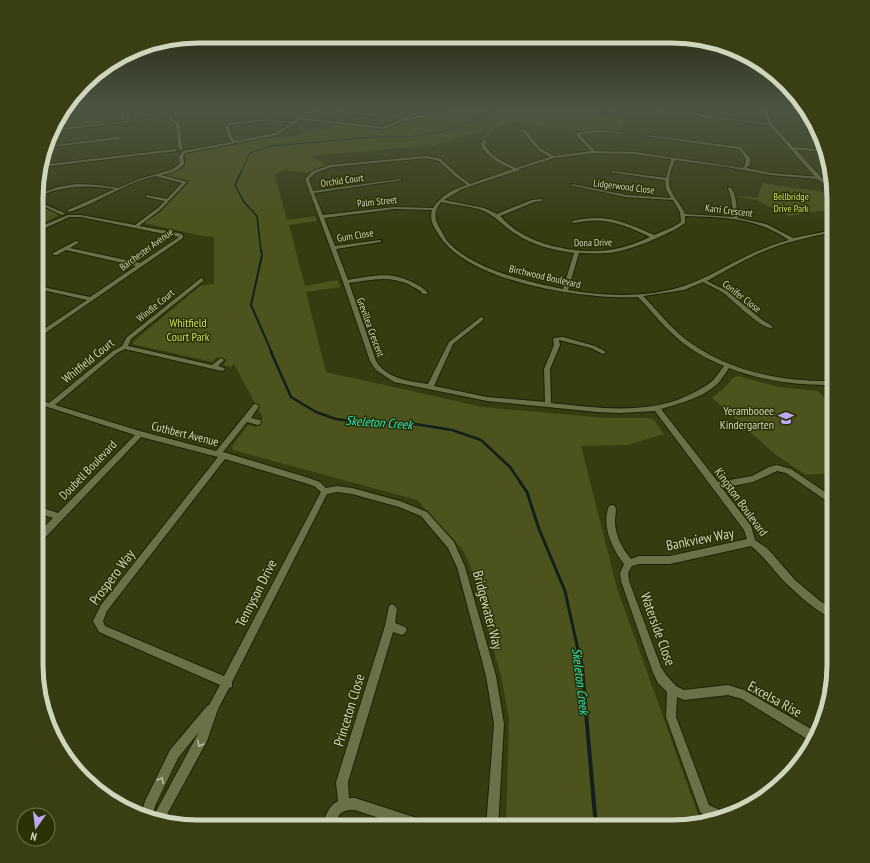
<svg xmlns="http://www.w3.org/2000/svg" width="870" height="863" viewBox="0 0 870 863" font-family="'PT Sans Narrow',sans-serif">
	<rect width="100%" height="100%" fill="#363b10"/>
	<path fill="#3f4510" d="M65,108h60l-2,12 -2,1 -67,7 4,-11z"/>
	<path fill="#4c531c" d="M449,108h150l-4,7 29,4 -4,12 -42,-1 -67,-8 -12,4 -13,12h-3l6,-9 -54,16 -124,11 15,9 -19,8 -22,-3 -10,5 12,45 28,-4 2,5 -28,4 16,61 33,-6 2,7 -34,5 20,80 157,35 124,11h42l5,2 10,14 -36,11 -47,1 36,142 84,235 -19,4h-176l3,-108 -8,-43 -32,-114 -7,-13 -45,-49 -184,-50 -1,-4 16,-21 8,2 7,-9 -29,-54 -3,3 -8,-2 4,-5 -10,-3 -5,5 -79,-18v-2l67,-56 14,-2v-47l-11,-1 -59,-13 17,-12 28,-29 -2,-2 -23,-4 20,-9 2,-4 -1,-10 8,-3c21,-3 43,-8 64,-11 20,-3 40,1 57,-11l14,2 7,-5 53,4 12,-7 35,-9z
		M763,183l67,10 4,3v13l-45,7 -33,-16 -17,-3v-1l18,2z
		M39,206l17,7 2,2 -19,11z
		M738,376l41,11 39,4 16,18v64l-28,2 -30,-20 -64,-57 12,-10 10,-11z"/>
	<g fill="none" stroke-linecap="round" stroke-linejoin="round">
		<path stroke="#10201c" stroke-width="1" d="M242,171l8,-18 22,-7 102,-9h35l40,-7 28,-11 21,-11"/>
		<path stroke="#10201c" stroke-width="1.5" d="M242,170l-7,15 9,17 13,14 4,35"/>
		<path stroke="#10201c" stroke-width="2" d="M261,250l1,5 -11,50 21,48"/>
		<path stroke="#10201c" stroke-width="2.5" d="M271,352l20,45 25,15 20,7 28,4 51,1 37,6 29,10 29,27 11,16"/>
		<path stroke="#10201c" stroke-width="3" d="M520,482l7,10 12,37 26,62 13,59"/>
		<path stroke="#10201c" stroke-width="4" d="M578,649l4,18 14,160"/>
		<defs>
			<path id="minor" d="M128,108h2l-1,13 42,-5 1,1 -119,14v-2l73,-8z
				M173,108h2l3,9h-2l-2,-4z
				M259,108h7l-88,11 -1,-1z
				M319,108l91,10 20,-5 14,-5h3l-15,7 -31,7 -17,7 -84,-9 -23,15 -92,18 -2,3 1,8c-6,7 -14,9 -23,11l26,7 -27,28 -21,16 40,7 4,2v3l-145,100v-5l49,-33 -49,-11v-3l52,11 46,-31 -70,-16 -9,5h-4v-2l23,-12h2v2l-8,5 70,15 39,-26 -98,-20h-12l-28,13h-2v-3l29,-12h13l54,10 23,-17 7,-7 -19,-4v-2l21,4 15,-16 -26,-7c-31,6 -57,27 -87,36h-1v-2l47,-21c-19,-3 -39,-4 -58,1 -6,1 -12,4 -18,6v-2l19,-7 19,-3 20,1 21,3 21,-9 32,-9 9,-6 -1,-8 4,-5 49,-9 -4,-5 -3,-11 4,-3 37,-4 27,3 17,-11zM320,110l86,9 -7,1 -15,7 -81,-9 9,-5zM266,121l25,2 -16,10 -40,8 -3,-4 -3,-11 2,-1z
				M677,108h5l21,7 69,9 -2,1 -67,-8 -23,-8 -26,5 -5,2 -1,-1 5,-3z
				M805,108l1,2 -2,-1z
				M609,110l11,1 1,1 -1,1 -12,-1z
				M170,118h2l8,6 2,23 1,3h-2l-3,-3 -2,-23 -6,-4z
				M811,120l1,2h-2z
				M521,129l5,2 14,17 14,8 37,-5 -14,-15 -1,-3 26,-3 25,3 -2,1 -23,-2 -22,2v1l15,16 39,1 109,16c6,-8 1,-12 -4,-19l-94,-13 2,-1 93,12 10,11v6l-4,4 25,5 48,4 2,1 -2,1 -48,-4 -44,-8 -52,-7c-3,7 -6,14 -6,22 0,12 12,21 16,32l49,3 -3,-19 -3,-10 2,-1c7,6 6,21 8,31l28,6 27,14 41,-8v2c-25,5 -49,10 -72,20 -19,8 -37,19 -55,29l20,10 34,28 11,7v2c-10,1 -38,-26 -47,-34 -7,-5 -15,-8 -22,-12l-19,8 -41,6c14,14 26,30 41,42 42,33 97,44 150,43v4c-36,1 -71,-4 -105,-17 -3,4 -6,9 -9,13 -14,16 -39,22 -59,28l57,73 34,-6 17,-9 8,-2 14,4 43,29v8l-48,-33 -9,-2 -24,11 -31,6 29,38 4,14 13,9 27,31 25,21 14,8v10c-16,-6 -32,-21 -45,-33 -14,-13 -22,-27 -38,-40l-81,18h-31l-7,2 -4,7 1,8 32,86 5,8 10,11 8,4 44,-5 16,5 74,43 -1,4 -5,5 -70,-43 -14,-4 -44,5 -7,-3 -1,20 33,88 19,9 1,2c-12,6 -17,3 -28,-3l-2,-4 -33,-92 1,-25 -9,-9 -5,-10 -32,-92 -1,-8 4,-9c-12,-15 -23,-39 -15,-58l3,-1 3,1c2,4 0,10 0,15 0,14 7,27 16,38l8,-3h31l77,-17 -3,-9 -89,-119 -34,2 -24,-1 -110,-11 -93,-19 -18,-12 -6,-9 -27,-79 -38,-103 8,-8 17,-6 96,-9 15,3 16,15 13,10 43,-15c-13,-5 -23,-11 -32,-23l2,-7 3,1 -1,6c8,11 19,17 31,22l34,-11 -12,-7 -14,-17 -4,-2zM594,153l40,1 37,5 -5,19 -54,-7 -2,1 55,8 1,9 5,9 -45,-3 -54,-11 -2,1 56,12 47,3 7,12 1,10 -8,5 -19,8c-29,-13 -49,-22 -82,-14v1l2,1c29,-7 50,1 76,14 -13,6 -26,11 -41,13 -27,4 -67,-3 -90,-18 -7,-4 -13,-10 -19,-16l34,-14 8,-1v-2l-10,1 -35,14 -13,-6 -40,-8 18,-11 54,-18h3v-2l35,-11zM426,158l13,3 16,15 12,9c-13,4 -27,11 -34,23l-39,-1 -71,8 -9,-22 88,-13 -2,-1 -87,12 -4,-12 6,-6 16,-6zM441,202c12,3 32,4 43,9 13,6 20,16 32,23 18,12 38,16 58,19l-11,36c-36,-7 -91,-20 -116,-48 -2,-3 -4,-7 -6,-11 -7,-10 -8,-18 0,-28zM394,209l38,1c-3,11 2,17 7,25 29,48 148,65 199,62 13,13 24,28 38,40 14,13 31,22 48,29 -3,4 -6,8 -9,12 -5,6 -13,10 -20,14 -44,24 -96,16 -144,11l-1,-34 10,-24 -1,-5 32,8 12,6 3,-2 -11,-6 -32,-9 -9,1 -1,1 1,6 -10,24 1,33 -58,-5 -53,-11 19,-42 30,-24v-2l-2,-1 -32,25 -21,42c-19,-3 -41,-5 -52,-23l-27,-78c20,-3 39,-8 59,1 5,3 11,5 15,10h4l1,-1c-4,-5 -10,-8 -16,-11 -23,-11 -40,-6 -64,-2l-12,-31 44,-7 2,-1 -2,-1 -45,6 -11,-28zM685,216c27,1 56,1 82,12 7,3 15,7 22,12 -17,5 -33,11 -48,19 -17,8 -33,18 -49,24 -37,15 -86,14 -124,7l11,-37c9,0 19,1 28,0 20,-1 62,-18 78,-30z
				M119,137l1,2 -70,8 -2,-1z
				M793,147l33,3v2l-34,-3z
				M176,149l1,2 -136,16 -2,-1 2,-1z
				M39,202l25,11 1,1 -3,1 -23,-11z
				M201,278l3,2 -1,1 -72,58 -3,7 84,19 9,-7 3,2 -6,6 6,2 1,1 -1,1 -2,1 -97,-22 -8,4 -62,52 85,26 76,20 38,-47h2l3,2 -8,12 9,2 1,2 -1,2 -2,1 -11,-3 -24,30 86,26 11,4 6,6 11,-2 15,2 48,13 27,11 27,30 11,25 31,109 8,48 -6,103h-12l8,-103 -8,-48 -29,-109 -9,-19 -27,-32 -22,-9 -47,-13 -15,-2 -10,2 -95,188v5l-3,1 -11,21 -11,32 -43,79 -11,-3 46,-85 -21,26 -23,48 -3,11 -11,-3 4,-13 25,-51 37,-44 2,-1 11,-20 -121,-53 -6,-11 8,-16 117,-148 -77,-20 -101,106 -3,1v-10l16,-16 -16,-5v-7l21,7 77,-78 -97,-31v-4l11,3 64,-52 9,-5 5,-9zM225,459l80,24 9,3 7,6 -97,184 -119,-50 -2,-5 4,-10z
				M832,286h2v4l-2,2 2,16 -2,-1c-7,-9 -8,-13 0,-21z
				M392,604l3,2 2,3 -2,14 10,4 2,3 -2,3 -3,2 -9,-3 -45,150 1,16h6l71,23 4,2 2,4h-26l-51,-17c-14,-1 -17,4 -21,17h-12c3,-10 6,-21 16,-26l-2,-19 49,-156 4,-20z"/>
			<path id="tertiary" d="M762,108h4l6,16 49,53 12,10 1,4 -17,-12 -48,-54z"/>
		</defs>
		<use href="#minor" stroke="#1e2102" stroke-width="2"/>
		<use href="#tertiary" stroke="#1e2102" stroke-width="2"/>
		<use href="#minor" fill="#6b7146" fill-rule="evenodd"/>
		<use href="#tertiary" fill="#6b7146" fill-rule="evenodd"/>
	</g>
	<defs><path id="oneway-chevron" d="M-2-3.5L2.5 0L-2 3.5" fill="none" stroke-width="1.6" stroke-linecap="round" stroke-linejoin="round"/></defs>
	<g stroke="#b7bca0">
		<use href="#oneway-chevron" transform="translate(200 744) rotate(119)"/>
		<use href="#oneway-chevron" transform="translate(161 780) rotate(-64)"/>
	</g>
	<linearGradient id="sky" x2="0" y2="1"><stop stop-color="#1e2009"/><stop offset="0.47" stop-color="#4c5542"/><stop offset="1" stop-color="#4c5542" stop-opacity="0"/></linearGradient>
	<rect width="870" height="229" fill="url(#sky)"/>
	<defs>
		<symbol id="school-bare" viewBox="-9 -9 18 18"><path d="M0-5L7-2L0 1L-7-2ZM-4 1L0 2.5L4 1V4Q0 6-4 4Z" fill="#bda9f5" stroke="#2c3104" stroke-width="2.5" paint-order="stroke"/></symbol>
	</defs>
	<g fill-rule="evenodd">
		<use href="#school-bare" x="775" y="407" width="22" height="22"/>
	</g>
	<g text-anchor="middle" stroke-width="3" stroke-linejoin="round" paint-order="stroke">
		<g font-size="10" fill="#d0d5be" stroke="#2c3104">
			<text transform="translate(342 180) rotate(-8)" y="4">Orchid Court</text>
			<text transform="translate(624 186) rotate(7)" y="4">Lidgerwood Close</text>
			<text transform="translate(377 201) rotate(-6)" y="4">Palm Street</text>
			<text transform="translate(729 210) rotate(7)" y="4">Karri Crescent</text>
			<text transform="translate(355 235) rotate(-9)" y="4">Gum Close</text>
			<text transform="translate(593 242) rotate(-1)" y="4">Dona Drive</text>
			<text transform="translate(146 249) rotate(-36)" y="4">Barchester Avenue</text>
			<text transform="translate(545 276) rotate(13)" y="4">Birchwood Boulevard</text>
			<text transform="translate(742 296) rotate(38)" y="4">Conifer Close</text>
			<text transform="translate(155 305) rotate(-39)" y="4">Windle Court</text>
			<text transform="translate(371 327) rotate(70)" y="4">Grevillea Crescent</text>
		</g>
		<g font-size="10" fill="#ccdc61" stroke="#2c3104">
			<text x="791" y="200">Bellbridge<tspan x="791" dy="12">Drive Park</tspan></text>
		</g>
		<g font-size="12" fill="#ccdc61" stroke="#2c3104">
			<text x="188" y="327">Whitfield<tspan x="188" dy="14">Court Park</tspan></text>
		</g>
		<g font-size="12" fill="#d0d5be" stroke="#2c3104">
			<text transform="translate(88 361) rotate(-39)" y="4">Whitfield Court</text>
			<text transform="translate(185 434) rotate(14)" y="4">Cuthbert Avenue</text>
			<text transform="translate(88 470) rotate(-46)" y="4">Doubell Boulevard</text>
			<text transform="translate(741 502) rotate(54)" y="4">Kingston Boulevard</text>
		</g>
		<g font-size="12" fill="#d0d5be" stroke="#2c3104" text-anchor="end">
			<text x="774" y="415">Yerambooee<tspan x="774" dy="14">Kindergarten</tspan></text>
		</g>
		<g font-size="13" font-style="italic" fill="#22e1be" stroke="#2c3104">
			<text transform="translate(379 422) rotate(4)" y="5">Skeleton Creek</text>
			<text transform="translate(581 681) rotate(83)" y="5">Skeleton Creek</text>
		</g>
		<g font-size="14" fill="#d0d5be" stroke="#2c3104">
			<text transform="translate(700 539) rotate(-11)" y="5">Bankview Way</text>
			<text transform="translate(112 577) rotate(-53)" y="5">Prospero Way</text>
			<text transform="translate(256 593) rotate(-63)" y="5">Tennyson Drive</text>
			<text transform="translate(488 610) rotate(75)" y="5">Bridgewater Way</text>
			<text transform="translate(658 629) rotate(70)" y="5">Waterside Close</text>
			<text transform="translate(775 699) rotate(29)" y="5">Excelsa Rise</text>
			<text transform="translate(349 710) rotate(-73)" y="5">Princeton Close</text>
		</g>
	</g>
	<path d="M0 0H870V863H0ZM198 43H672A155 155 0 0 1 827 198V665A155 155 0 0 1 672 820H198A155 155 0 0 1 43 665V198A155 155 0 0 1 198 43Z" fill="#393e13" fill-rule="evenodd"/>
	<path fill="none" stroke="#d0d5be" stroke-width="5" d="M198 43H672A155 155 0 0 1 827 198V665A155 155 0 0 1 672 820H198A155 155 0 0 1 43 665V198A155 155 0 0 1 198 43Z"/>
	<g transform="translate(36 827) rotate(194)"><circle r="19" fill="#2c3104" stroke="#6e734e"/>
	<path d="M0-3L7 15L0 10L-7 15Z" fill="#bda9f5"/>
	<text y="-6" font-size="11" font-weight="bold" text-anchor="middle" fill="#d0d5be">N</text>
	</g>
</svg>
